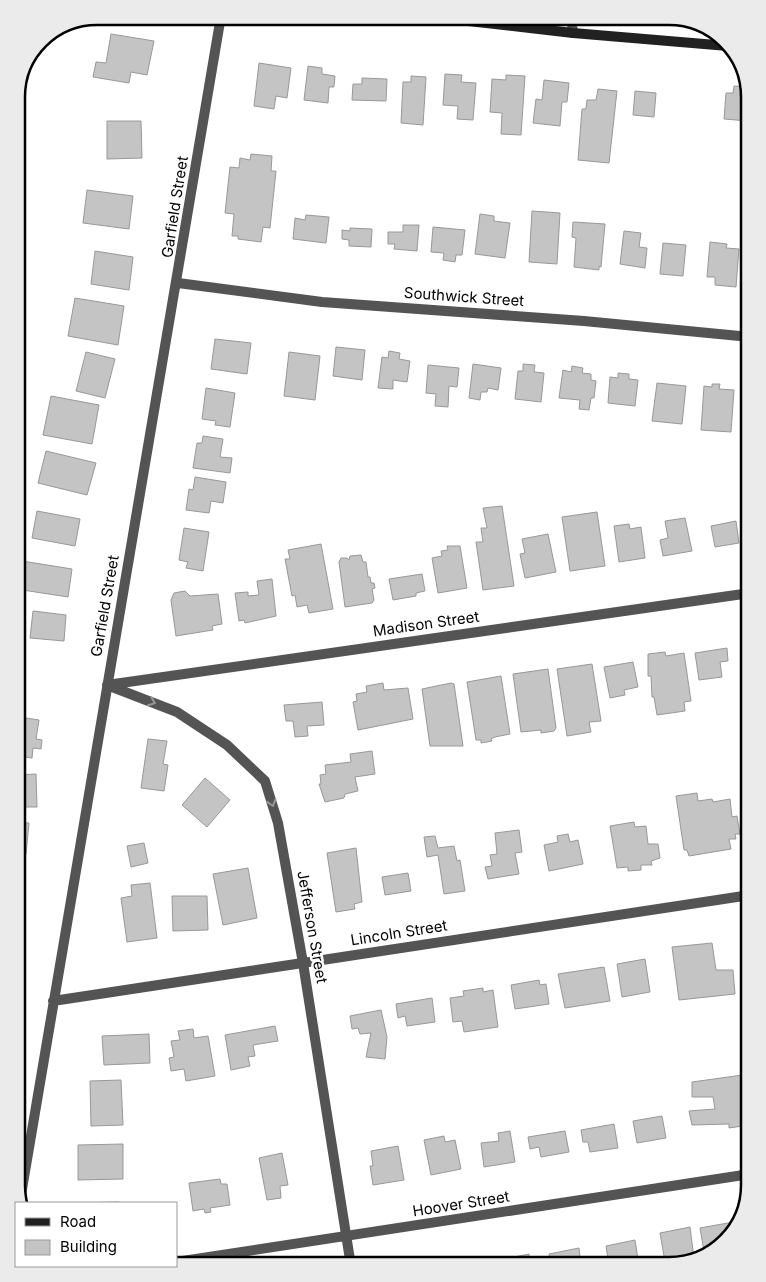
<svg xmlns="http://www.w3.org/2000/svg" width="766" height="1282" viewBox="0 0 766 1282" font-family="Inter,sans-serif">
	<rect width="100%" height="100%" fill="#fff"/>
	<path fill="#c4c4c4" stroke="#989898" d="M98,16h21l-3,7z
		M111,34l43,7 -7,34 -16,-3 -2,11 -36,-6 3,-15 10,1z
		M259,63l32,5 -4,30 -11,-2 -2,13 -20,-3z
		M308,66l14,2v6l13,2 -1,11h-5l-1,16 -24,-3z
		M445,74l17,1 -1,7 15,1 -3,37 -16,-1 1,-13 -15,-1z
		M506,75l19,1 -4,59 -20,-1 1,-21 -12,-1 2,-33 14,1z
		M411,76l15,1 -3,48 -22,-2 2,-41h8z
		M362,78l25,1 -1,22 -34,-1 1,-16h9z
		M544,80l25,3 -2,19h-5l-2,24 -27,-3 3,-24 6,1z
		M734,86l14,1 2,10 -2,24 -24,-2 2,-26h7z
		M598,89l19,2 -8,72 -31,-3 4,-51h4l1,-9h9z
		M635,91l21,2 -2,24 -21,-2z
		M107,121h34l1,37 -35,1z
		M251,154l21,2 -1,15h5l-6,57 -7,-1 -2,15 -23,-3v-3h-6l2,-22 -9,-1 5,-46 9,1 1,-10 10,2z
		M87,190l46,6 -4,33 -46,-6z
		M532,211l28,2 -3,51 -28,-2z
		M480,214l14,2v5l16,2 -5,35 -30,-4z
		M306,215l23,2 -3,26 -33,-4 2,-21 10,2z
		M573,222l32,2 -4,43 -2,-1v4l-25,-3 2,-29 -4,-1z
		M403,225h16l-2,26 -23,-2 1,-5h-7v-12h15z
		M433,227l32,3 -3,25h-6l-1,7 -12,-2 1,-7 -13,-1z
		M350,228l22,1 -1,18 -22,-1v-6l-7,-1v-9l8,1z
		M624,231l17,2 -2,14 8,1 -2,20 -25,-4z
		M710,242l17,2 -1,4 13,1 -3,38 -21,-2v-8h-8z
		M663,243l23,2 -3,31 -23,-2z
		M95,251l38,6 -4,33 -38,-6z
		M75,298l49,8 -6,39 -50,-9z
		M215,339l36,4 -4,31 -36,-5z
		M336,347l29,3 -3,30 -29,-4z
		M389,351l11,2 -1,6 11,2 -3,21 -14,-2v9l-15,-1 4,-31 6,1z
		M86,352l29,7 -10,39 -29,-7z
		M289,352l31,4 -5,44 -31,-4z
		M473,364l28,4 -3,22 -10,-2 -1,4h-6l-1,8 -11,-2z
		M523,364l12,1 -1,7 10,1 -3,29 -26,-3 3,-28h5z
		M428,365l31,3 -2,19 -8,-1 -1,21 -13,-1 1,-12 -10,-1z
		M572,366l11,2 -1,5 9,1v6l5,1 -2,17h-3l-2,12 -10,-1 1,-9 -21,-2 4,-28 8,2z
		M618,373l11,1v5l9,1 -3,26 -27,-3 2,-26 8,1z
		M657,383l29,3 -4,38 -30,-3z
		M712,384h8l-1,5 15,1 -3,42 -30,-2 3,-44 8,1z
		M206,388l29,5 -5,34 -15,-2 1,-4 -14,-2z
		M51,396l48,9 -7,39 -49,-9z
		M203,436l20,3 -3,18 12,1 -2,15 -37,-5 4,-25h5z
		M46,451l50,12 -9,32 -49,-12z
		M195,477l31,5 -3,21 -12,-2 -2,12 -23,-3 3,-21 4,1z
		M502,506l12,80 -31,4 -7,-48h7l-2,-14h6l-4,-20z
		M37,511l43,8 -5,27 -43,-8z
		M597,512l8,54 -35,5 -8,-54z
		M685,518l7,33 -29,5 -3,-16 8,-2 -3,-17z
		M736,521l3,22 -24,4 -4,-21z
		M629,524l1,5 11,-2 4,31 -26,4 -5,-36z
		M184,528l25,4 -6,39 -17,-3 2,-6 -9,-2z
		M548,534l8,38 -31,6 -5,-24 5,-1 -3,-14z
		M321,544l12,65 -24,4 -2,-8 -10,2 -2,-12 -3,1 -7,-37h5l-2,-9z
		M447,546h13l7,42 -29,5 -6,-35 10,-2 -1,-5 7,-1z
		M361,555l2,7h3l2,15h2l1,6h3l1,5 -3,1 2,11 -2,3 -27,4 -6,-45 2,-4h6l2,2 1,-4z
		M22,561l50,8 -4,28 -52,-8v-19l4,1z
		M422,574l3,17 -9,2v3l-23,4 -4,-21z
		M272,579l4,37 -31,7 -1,-3 -5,1 -4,-28 13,-1v4l11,-1 -2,-14z
		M185,591l5,5 28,-2 4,30 -10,2 1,4 -37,6 -5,-36 3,-7z
		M33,611l33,4 -2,26 -34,-3z
		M750,639v38h-3l-6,-34h3v-3z
		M727,648l1,13 -8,1 2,15 -23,3 -4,-27z
		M665,652l1,4 18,-3 7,48 -7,1 1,9 -28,4 -3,-18h-2l-1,-21h-3v-22z
		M633,662l5,25 -14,3 1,5 -15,3 -6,-31z
		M592,664l9,57 -12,1 2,10 -24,4 -10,-67z
		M548,669l8,59 -2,3 -13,2v-3l-20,2 -8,-58z
		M501,676l9,58 -15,3 -4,2 1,2 -11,2v-3h-5l-9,-58z
		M383,683l1,7 24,-2 5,31 -55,11 -5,-28 4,-1 -1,-7 11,-2 -1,-6z
		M451,683l3,1 9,62h-33l-8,-57z
		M322,702l2,23 -17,1 1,10 -13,1 -2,-16h-7l-2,-16z
		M26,718l13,2 -3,19 6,1 -1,9 -8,-1 -1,10 -16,-2v-29l8,1z
		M148,739l19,2 -4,23 5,1 -4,26 -23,-3z
		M372,751l3,23 -20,3 3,14 -13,3 -1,4 -19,4 -6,-18h2l-1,-9 6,-1 -1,-9 26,-3 -1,-8z
		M36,774l1,33h-21v-32z
		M205,778l25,22 -23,27 -25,-22z
		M697,793l1,8 14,-2 1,3 17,-3 2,18 5,-1 3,18h-5l1,5h-7l2,10 -42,7 -2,-6h-3l-8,-54z
		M16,822l13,1 -3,31 -10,-1z
		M634,822l1,5 11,-1 2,18h10l2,14 -9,3 1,4h-11v5l-13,1v-4l-11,1 -7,-42z
		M519,830l3,22 -7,1 4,21 -31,5 -3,-12 7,-1 -2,-11 7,-1 -2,-21z
		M568,834l2,8 8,-2 5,24 -34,7 -5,-26 14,-3 -1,-6z
		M435,836l3,12 16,-2 3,15 3,-1 5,31 -21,3 -6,-39 -11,2 -3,-20z
		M144,843l4,20 -17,4 -4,-21z
		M356,848l6,54 -8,2 1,5 -19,3 -9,-59z
		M248,868l9,50 -34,7 -10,-51z
		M408,873l3,18 -26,4 -3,-18z
		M16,874l7,2 -7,26z
		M150,883l7,55 -30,4 -6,-44 11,-2 -1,-11z
		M172,896h35l1,34 -35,1z
		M712,943l4,27h17l2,24 -56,6 -7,-53z
		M645,959l5,33 -28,5 -5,-33z
		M604,967l6,34 -45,7 -7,-34z
		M539,980l1,5 6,-1 3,20 -34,5 -4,-24z
		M483,988v4l10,-2 5,37 -34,5 -2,-11 -9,1 -3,-24 14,-2 -1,-5z
		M432,998l3,24 -28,4 -2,-10 -7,2 -2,-14z
		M381,1010l6,27 -2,22 -19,-2 5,-24 -11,1 -2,-6 -6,1 -2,-13z
		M275,1026l3,15 -25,4 2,11 -7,1 2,9 -19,4 -6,-35z
		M193,1029l1,9 14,-2 7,40 -29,5 -2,-12 -13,2 -2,-13 5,-1 -3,-16 9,-1 -2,-9z
		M149,1034l1,29 -46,2 -2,-29z
		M750,1074v51l-21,3v-4l-37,1 -3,-14 26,-2 -2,-12h-21v-15z
		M121,1080l2,45 -32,1 -1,-45z
		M662,1116l4,22 -29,5 -4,-22z
		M614,1124l4,24 -28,4 -2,-10h-5l-2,-12z
		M510,1131l5,31 -31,5 -3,-24 18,-2 -1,-8z
		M565,1131l4,21 -28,5 -2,-10 -9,2 -2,-12z
		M444,1136l1,6 10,-2 6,29 -30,6 -7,-35z
		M123,1144v35l-45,1v-35z
		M398,1146l6,34 -31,5 -3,-19h3l-2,-15z
		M282,1153l6,32 -8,1 1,12 -14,2 -8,-42z
		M220,1179l1,5h6l3,21 -20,3 1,4 -6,1 -1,-4 -11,2 -4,-28z
		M119,1202v1h-46z
		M739,1221l-3,9 -31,27 -5,-29z
		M690,1227l4,31 -29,4 -5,-29z
		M635,1240l4,26h-30l-3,-20z
		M579,1248l2,18h-30l-2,-12z
		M529,1254l1,12h-30l-1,-6z
		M477,1262l1,4h-21z"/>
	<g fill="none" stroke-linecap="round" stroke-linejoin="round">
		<path stroke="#545454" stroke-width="10" d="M571,16l2,17
			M178,283l144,19 262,19 166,16
			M107,685l70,27 50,33 38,36 13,42 25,140 48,303
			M107,685l643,-92
			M53,1001l697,-106
			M20,1201c65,-395 137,-789 201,-1185
			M176,1262l574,-88"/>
		<path stroke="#212121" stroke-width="10" d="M424,16l149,17 155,13"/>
	</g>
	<defs><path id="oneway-chevron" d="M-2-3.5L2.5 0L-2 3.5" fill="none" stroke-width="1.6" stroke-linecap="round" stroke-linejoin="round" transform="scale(1.25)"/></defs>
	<g stroke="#989898">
		<use href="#oneway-chevron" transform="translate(152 702) rotate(21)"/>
		<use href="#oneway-chevron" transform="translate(272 803) rotate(73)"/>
	</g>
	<g text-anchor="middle" stroke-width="5" stroke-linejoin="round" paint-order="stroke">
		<g font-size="15" fill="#000" stroke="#fff">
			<text transform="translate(175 207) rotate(-81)" y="5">Garfield Street</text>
			<text transform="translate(464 297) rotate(4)" y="5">Southwick Street</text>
			<text transform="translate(105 606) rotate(-80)" y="5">Garfield Street</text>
			<text transform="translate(426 624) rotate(-8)" y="5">Madison Street</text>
			<text transform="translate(312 927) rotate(80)" y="5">Jefferson Street</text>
			<text transform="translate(399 933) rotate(-9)" y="5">Lincoln Street</text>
			<text transform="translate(461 1204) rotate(-9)" y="5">Hoover Street</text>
		</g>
	</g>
	<path d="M0 0H766V1282H0ZM97 25H669A72 72 0 0 1 741 97V1185A72 72 0 0 1 669 1257H97A72 72 0 0 1 25 1185V97A72 72 0 0 1 97 25Z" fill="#ebebeb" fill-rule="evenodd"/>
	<path fill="none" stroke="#000" stroke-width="2.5" d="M97 25H669A72 72 0 0 1 741 97V1185A72 72 0 0 1 669 1257H97A72 72 0 0 1 25 1185V97A72 72 0 0 1 97 25Z"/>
	<rect x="15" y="1202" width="162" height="65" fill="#ffffff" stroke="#999999"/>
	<rect x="25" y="1218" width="25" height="8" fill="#212121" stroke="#999999"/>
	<text x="60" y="1227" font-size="15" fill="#000000">Road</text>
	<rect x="25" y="1240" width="25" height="15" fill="#c4c4c4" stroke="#999999"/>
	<text x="60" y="1252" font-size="15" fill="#000000">Building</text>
</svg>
